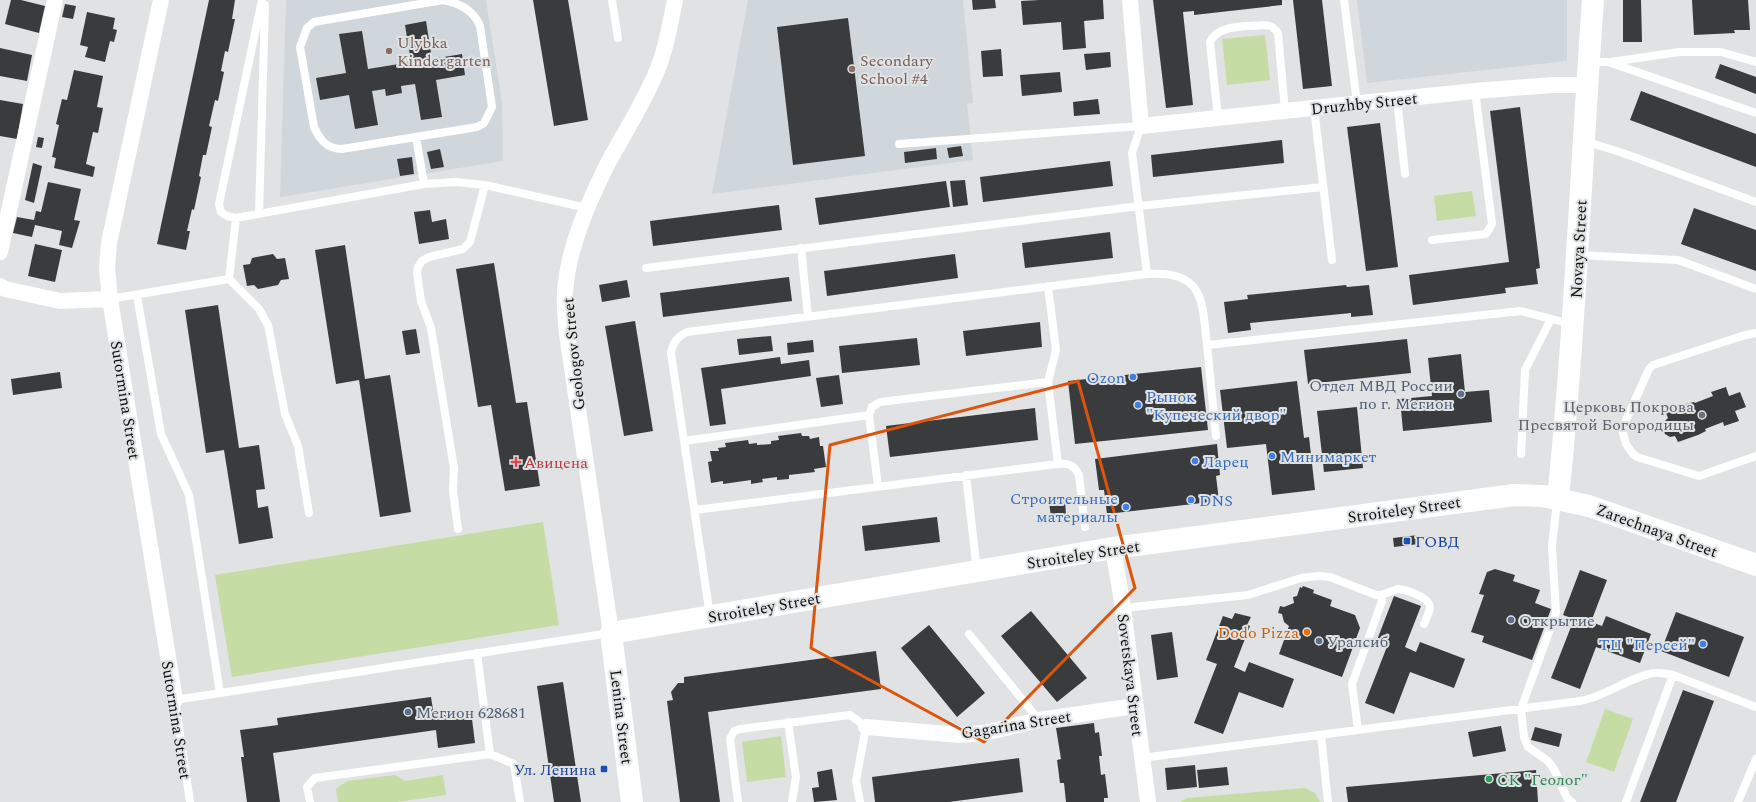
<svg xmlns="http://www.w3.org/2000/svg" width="1756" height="802" viewBox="0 0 1756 802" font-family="Spectral,serif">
	<rect width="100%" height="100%" fill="#e0e2e3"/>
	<path fill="#cfd7dd" d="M286,0h200l16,103 1,58 -223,36z
		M748,0h215l10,103 -6,1 6,56 -261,34z
		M1357,0h210v61l-200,22z"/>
	<path fill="#c6dca5" d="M1265,35l5,45 -43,5 -5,-46z
		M1472,191l4,25 -39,5 -3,-25z
		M543,522l16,103 -327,52 -17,-102z
		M1605,709l28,10 -19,53 -28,-10z
		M781,736l5,41 -39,5 -5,-40z
		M395,775l10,6 38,-6 3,20 -49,7h-59l-2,-13 11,-8z
		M1305,788l10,5 5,9h-140l7,-4z"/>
	<path fill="#3a3b3c" d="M11,0h10l24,6 -6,27 -34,-9z
		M209,0h26l-3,19h3l-7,33 -3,-1 -4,20 3,1 -6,29 -3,-1 -6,26 3,1 -6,28h-3l-4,21 2,1 -7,33 -2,-1 -5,22h3l-4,19 -29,-6z
		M533,0h35l20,120 -34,6z
		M972,0h23l1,8 -23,2z
		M1039,0h64l1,19 -20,2 2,27 -23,2 -2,-28 -38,3 -2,-24z
		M1153,0h129v5l-88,10v-4l-11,1 10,93 -27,3z
		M1293,0h29l10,86 -29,3z
		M1623,0h18l1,42h-19z
		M1692,0h56l2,30h-16l1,3 -41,2z
		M65,4l11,2 -3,13 -11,-2z
		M87,12l28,6 -2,11 4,1 -3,12 -4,-1 -5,21 -20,-5 3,-10 -8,-2z
		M848,18l17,138 -72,9 -16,-138z
		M426,21l6,38 30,-5 3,21 -29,5 6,37 -21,3 -6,-36 -14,2 1,7 -16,3 -1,-7 -13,2 6,34 -23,4 -6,-34 -29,5 -4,-22 30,-5 -7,-39 23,-3 6,38 43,-7 -6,-37z
		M0,48l32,7 -5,26 -27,-5z
		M1001,49l2,27 -20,1 -2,-26z
		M1110,52l1,15 -25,3 -2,-16z
		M1720,64l36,13v17l-41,-16z
		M74,70l29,6 -6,31 6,1 -5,25 -5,-1 -7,32 9,3 -2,10 -39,-9 2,-10 -4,-1 7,-32 -3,-1 6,-25 5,1z
		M1060,72l2,20 -40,4 -2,-21z
		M1641,91l115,43v33l-126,-47z
		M1098,99l2,15 -26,2 -1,-14z
		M0,100l23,4 -6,35 -17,-3z
		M1520,107l20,161 -4,1 2,15 -33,4 1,5 -93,12 -4,-30 100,-13 -19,-151z
		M1380,123l18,144 -32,4 -19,-144z
		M38,137l6,1 -2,10 -6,-1z
		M1282,140l2,23 -131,14 -2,-22z
		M961,146l2,10 -14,2 -2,-10z
		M936,148l1,11 -32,4 -1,-11z
		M440,149l4,18 -13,2 -4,-17z
		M412,157l2,17 -14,2 -3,-17z
		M1110,161l3,25 -130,16 -3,-25z
		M33,163l9,3 -8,37 -9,-3z
		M965,180l3,25 -15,2 -3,-26z
		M946,181l4,26 -131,18 -4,-27z
		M48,182l33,7 -7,31 6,1 -8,27 -13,-3 3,-14 -27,-6 -3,12 -19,-4 4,-16 17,3 2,-9 5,1z
		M779,205l3,25 -129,16 -3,-25z
		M1694,208l62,22v41l-75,-27z
		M430,210l2,12 14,-3 3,20 -30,5 -5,-32z
		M1110,232l3,26 -88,10 -3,-25z
		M35,244l27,6 -7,32 -27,-6z
		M345,245l20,134 25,-4 21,137 -31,5 -21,-137 -23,4 -21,-134z
		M273,254l4,5 8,-1 4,21 -8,1 -3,5 -20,4 -4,-4 -7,1 -4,-21 7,-1 2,-6z
		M955,254l3,24 -131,18 -3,-25z
		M494,263l22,140 11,-1 13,84 -35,5 -14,-86 -13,2 -22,-138z
		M789,277l3,24 -129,16 -3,-24z
		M627,280l3,17 -28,5 -3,-17z
		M1346,285l1,2 22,-2 4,30 -22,2v-4l-101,10 1,7 -23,3 -4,-31 24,-3 -1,-4z
		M218,305l21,143 20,-3 6,44 -9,1 2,18 10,-2 5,32 -34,6 -15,-94 -18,3 -21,-143z
		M635,321l18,110 -29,5 -19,-110z
		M1040,322l2,25 -76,9 -3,-25z
		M416,329l4,24 -14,2 -4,-24z
		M771,336l2,15 -34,4 -2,-16z
		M917,338l3,27 -78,8 -3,-27z
		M1407,339l4,34 -103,11 -4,-34z
		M813,340l1,12 -26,3 -1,-12z
		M1461,354l4,38 24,-2 3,32 -89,9 -3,-32 32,-3 -4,-38z
		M780,357l1,7 28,-4 2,16 -90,13 5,35 -16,2 -9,-58z
		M1201,367l7,63 -133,14 -7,-63z
		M60,372l2,16 -49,7 -2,-16z
		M839,375l4,29 -22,3 -5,-29z
		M1297,381l7,57 5,-1 6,53 -43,5 -6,-51 -39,4 -7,-58z
		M1726,387l3,9 11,-4 6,15 -11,4 4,10 -15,5 -1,-4 -18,7 1,2 -8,4 -20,7 -3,-6 -5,1 -5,-3 -3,-7 2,-5 4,-4 -2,-5 20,-9 8,-2 1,1 18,-7 -2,-4z
		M1357,407l6,61 -39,4 -7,-61z
		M1035,408l3,32 -148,17 -4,-31z
		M801,433l1,3h7l1,3 9,-2 1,9h3l3,21 -12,2 1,3 -26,3v4l-12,1v-3l-15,2 1,3 -12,2v-4l-28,4v-3l-12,2 -3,-21 4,-1 -2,-10h9l-1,-3 8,-1 -1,-4 23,-3 1,4 8,-1v2l14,-1v-3l8,-1 -1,-4z
		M1217,444l3,31 -4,1 3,25 -112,13 -3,-24h-5l-4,-31z
		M1065,500l1,15 -15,2 -2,-15z
		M937,517l3,25 -75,9 -3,-25z
		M1418,535l1,9 -25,3 -1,-9z
		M1495,569l20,6 -2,6 27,9 -5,13 16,6 -19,51 -50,-18 2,-6 -13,-4 13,-37 -5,-1 8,-22z
		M1580,570l27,10 -16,42 11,4 4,-10 45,18 -11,29 -44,-16 -16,42 -29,-11 23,-59 -11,-4z
		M1303,586l11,4 -1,3 19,7 -2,6 25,9 5,13 -18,49 -63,-23 10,-28 -5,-4 -2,-8 -4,-1 2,-7 4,1 10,-4 -1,-6 4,-1 3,-9 2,1z
		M1394,596l27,10 -16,41 11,5 4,-10 45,17 -11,29 -44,-16 -16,42 -29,-11 23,-59 -11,-4z
		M1031,611l56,67 -30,24 -56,-66z
		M1676,612l68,25 -15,40 -68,-26z
		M1235,613l16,4 -4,8 3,1 -16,41 11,5 4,-10 45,17 -11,29 -44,-16 -16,42 -29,-11 23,-59 -11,-4 17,-44 9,3z
		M929,625l56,68 -28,24 -56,-69z
		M1172,632l6,45 -21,3 -6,-45z
		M876,651l5,38 -173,23 12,90h-40l-13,-101 6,-1 -2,-8 7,-9h6v-6z
		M563,682l18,120h-27l-17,-116z
		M1683,690l31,11 -38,101h-36z
		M431,697l3,19 37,-5 4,32 -37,5 -2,-18 -163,23 7,49h-33l-6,-45h3l-4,-27 38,-5 -1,-7z
		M1094,723l1,10 4,-1 3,24h-3l2,19 4,-1 3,24h-4v4h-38l-2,-19h-4l-3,-23 4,-1 -5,-31z
		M1501,726l5,25 -33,6 -5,-25z
		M1535,727l27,7 -3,13 -28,-7z
		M1019,758l4,34 -74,10h-74l-3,-25z
		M1195,765l2,22 -30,3 -2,-22z
		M1227,767l2,18 -30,3 -2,-18z
		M832,769l5,31 -23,2 -2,-14 7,-1 -2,-15z
		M1536,770l2,32h-190l-2,-15z"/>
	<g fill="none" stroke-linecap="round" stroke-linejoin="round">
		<path stroke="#fff" stroke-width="8" d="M262,0l-43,204 2,8 6,4 9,2 188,-34 32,-2 29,3 102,23
			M443,0c16,3 31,11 37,26l12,81 -8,16 -7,4 -135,22c-15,0 -22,-9 -28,-22l-14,-80 7,-19 7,-6z
			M612,0l6,38
			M1344,0l13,103
			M1589,62h19l148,51
			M1611,62l68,-10h42l35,10
			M1397,99l8,75
			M1314,108l18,152
			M1218,118l-8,-76c8,-18 36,-15 53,-17 7,0 11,2 15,8l7,78
			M416,137l8,47
			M1585,143l9,1 29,9 133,49
			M259,214l6,-209
			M236,218l-7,61 30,30 9,16 17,89 13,32 11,67
			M1432,240l54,-6 6,-10 -17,-133
			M801,248l7,68
			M1578,255l100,5 78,29
			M646,268l493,-62 184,-19
			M1147,274c57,-4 55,26 60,71l314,-34 50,13
			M137,296l24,138 28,61 31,198
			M110,299l119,-20
			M1756,333l-14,3 -89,29 -4,4 -27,60 4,15 7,10 4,3 62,19 57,-20
			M1207,345l9,91
			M684,441l185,-26
			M1521,454l4,-84 26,-51
			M1058,464c11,-1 16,1 21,11l6,52
			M966,475l11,96
			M878,486l-9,-71 3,-8 8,-5 168,-20
			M1557,501l-5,45 4,67 -35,96 3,28 4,10 20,14 6,8 13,29 5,4
			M695,510l363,-46 -10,-82 8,-32 -8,-64
			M458,529l-5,-38 1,-23 -23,-140 -10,-27 -4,-28 1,-6 4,-6 7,-4 34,-8 7,-7 15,-57
			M1123,608l125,-13 53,-17 17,-2 12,1 46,18h5l17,-6c9,1 32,8 32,19 -1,5 -4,11 -6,16
			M710,616l-39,-263c2,-11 6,-16 16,-21l460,-58 -15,-121 9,-27 -242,18
			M969,634l70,86
			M788,722l8,55 -4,25
			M1358,730l-6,-46 30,-83 -1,-6
			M1321,735l7,67
			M490,754l24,10 6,38
			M1142,758l438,-57c24,-4 45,-21 69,-27 8,-3 16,0 24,1l83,32
			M190,802l-15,-102 435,-67
			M310,802l-3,-15 8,-9 175,-24 -13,-101
			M738,802l-8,-63 4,-8 6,-2 110,-14 16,12 -10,54 4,21
			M1626,802l47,-127
			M1738,802l18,-43"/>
		<path stroke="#fff" stroke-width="16" d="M161,0l-52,243 -2,25 3,31 65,401
			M1130,0l11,126 334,-35 78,-6h34
			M0,252l55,-252
			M0,286l5,3 55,12 50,-2
			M1113,548l10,60 25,194
			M611,633l-43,-292c-2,-16 -4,-32 -3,-49 3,-45 24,-91 44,-131 16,-29 34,-57 47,-88 10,-23 14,-49 19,-73
			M866,727l94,8 24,-2 55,-13 96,-14"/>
		<path stroke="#fff" stroke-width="22" d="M1558,498c17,-166 23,-332 35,-498
			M632,802l-21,-169 502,-85 402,-53 28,1 46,10 167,59"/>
	</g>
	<path fill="none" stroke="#dd550c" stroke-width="3" stroke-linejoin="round" d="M1078,381l57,207 -151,154 -173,-94 19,-203z"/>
	<g fill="#8d6e63" stroke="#e0e2e3" stroke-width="1.5">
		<circle cx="389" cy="51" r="4"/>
		<circle cx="852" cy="69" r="4"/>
	</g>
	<g fill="#3f7fe0" stroke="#e0e2e3" stroke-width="1.5">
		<circle cx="1133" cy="377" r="4"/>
		<circle cx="1138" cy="405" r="4"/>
		<circle cx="1272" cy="456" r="4"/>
		<circle cx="1195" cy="461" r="4"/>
		<circle cx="1191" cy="500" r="4"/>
		<circle cx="1126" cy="507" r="4"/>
		<circle cx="1703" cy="644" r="4"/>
	</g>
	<g fill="#5c6f8a" stroke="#e0e2e3" stroke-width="1.5">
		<circle cx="1461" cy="394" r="4"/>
		<circle cx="1511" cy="620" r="4"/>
		<circle cx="1319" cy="641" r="4"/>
		<circle cx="408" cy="712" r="4"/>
	</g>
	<circle fill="#6b7280" stroke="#e0e2e3" stroke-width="1.5" cx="1702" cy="415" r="4"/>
	<path fill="#e0444e" stroke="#e0e2e3" stroke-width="1.5" d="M514 456h4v4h4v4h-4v4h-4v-4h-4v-4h4z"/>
	<g fill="#1a4fb4" stroke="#e0e2e3" stroke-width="1.5">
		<rect x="1403" y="537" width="8" height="8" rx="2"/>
		<rect x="600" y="765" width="8" height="8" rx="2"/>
	</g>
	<circle fill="#e8710a" stroke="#e0e2e3" stroke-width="1.5" cx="1307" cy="632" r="4"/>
	<circle fill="#2e9e5b" stroke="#e0e2e3" stroke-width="1.5" cx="1489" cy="779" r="4"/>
	<g text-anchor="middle" stroke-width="4" stroke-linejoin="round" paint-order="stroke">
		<g font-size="16" fill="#785e54" stroke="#e0e2e3" text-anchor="start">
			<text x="397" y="48">Ulybka<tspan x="397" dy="18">Kindergarten</tspan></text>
			<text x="860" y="66">Secondary<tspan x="860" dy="18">School #4</tspan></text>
		</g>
		<g font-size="16" fill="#0d0e0e" stroke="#e0e2e3">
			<text transform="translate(1364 103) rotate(-6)" y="6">Druzhby Street</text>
			<text transform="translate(1578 249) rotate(-87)" y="6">Novaya Street</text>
			<text transform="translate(573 354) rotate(-96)" y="6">Geologov Street</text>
			<text transform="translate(126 400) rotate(81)" y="6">Sutormina Street</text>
			<text transform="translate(1404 509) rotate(-8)" y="6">Stroiteley Street</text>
			<text transform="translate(1657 530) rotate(20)" y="6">Zarechnaya Street</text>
			<text transform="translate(1083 554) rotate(-9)" y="6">Stroiteley Street</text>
			<text transform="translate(764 607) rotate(-10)" y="6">Stroiteley Street</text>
			<text transform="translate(1131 675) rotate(83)" y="6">Sovetskaya Street</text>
			<text transform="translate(622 717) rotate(83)" y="6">Lenina Street</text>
			<text transform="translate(177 720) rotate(81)" y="6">Sutormina Street</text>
			<text transform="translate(1016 724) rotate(-9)" y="6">Gagarina Street</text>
		</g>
		<g font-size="16" fill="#366cbe" stroke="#e0e2e3" text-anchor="start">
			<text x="1125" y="383" text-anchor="end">Ozon</text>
			<text x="1146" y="402">Рынок<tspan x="1146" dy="18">"Купеческий двор"</tspan></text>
			<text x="1280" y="462">Минимаркет</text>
			<text x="1203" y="467">Ларец</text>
			<text x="1118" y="504" text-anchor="end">Строительные<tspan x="1118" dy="18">материалы</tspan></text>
			<text x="1199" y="506">DNS</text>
			<text x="1695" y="650" text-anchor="end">ТЦ "Персей"</text>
		</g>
		<g font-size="16" fill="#4e5e75" stroke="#e0e2e3" text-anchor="start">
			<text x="1453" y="391" text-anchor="end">Отдел МВД России<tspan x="1453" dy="18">по г. Мегион</tspan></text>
			<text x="1519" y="626">Открытие</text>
			<text x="1327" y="647">Уралсиб</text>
			<text x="416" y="718">Мегион 628681</text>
		</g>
		<g font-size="16" fill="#5b616d" stroke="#e0e2e3" text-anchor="end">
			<text x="1694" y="412">Церковь Покрова<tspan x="1694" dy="18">Пресвятой Богородицы</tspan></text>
		</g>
		<g font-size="16" fill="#be3a42" stroke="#e0e2e3" text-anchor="start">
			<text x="524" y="468">Авицена</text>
		</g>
		<g font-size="16" fill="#164399" stroke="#e0e2e3" text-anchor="start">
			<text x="1415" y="547">ГОВД</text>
			<text x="596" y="775" text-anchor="end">Ул. Ленина</text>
		</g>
		<g font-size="16" fill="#c56008" stroke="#e0e2e3" text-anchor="end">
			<text x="1299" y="638">Dodo Pizza</text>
		</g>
		<g font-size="16" fill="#27864d" stroke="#e0e2e3" text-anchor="start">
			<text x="1497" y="785">СК "Геолог"</text>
		</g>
	</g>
</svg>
